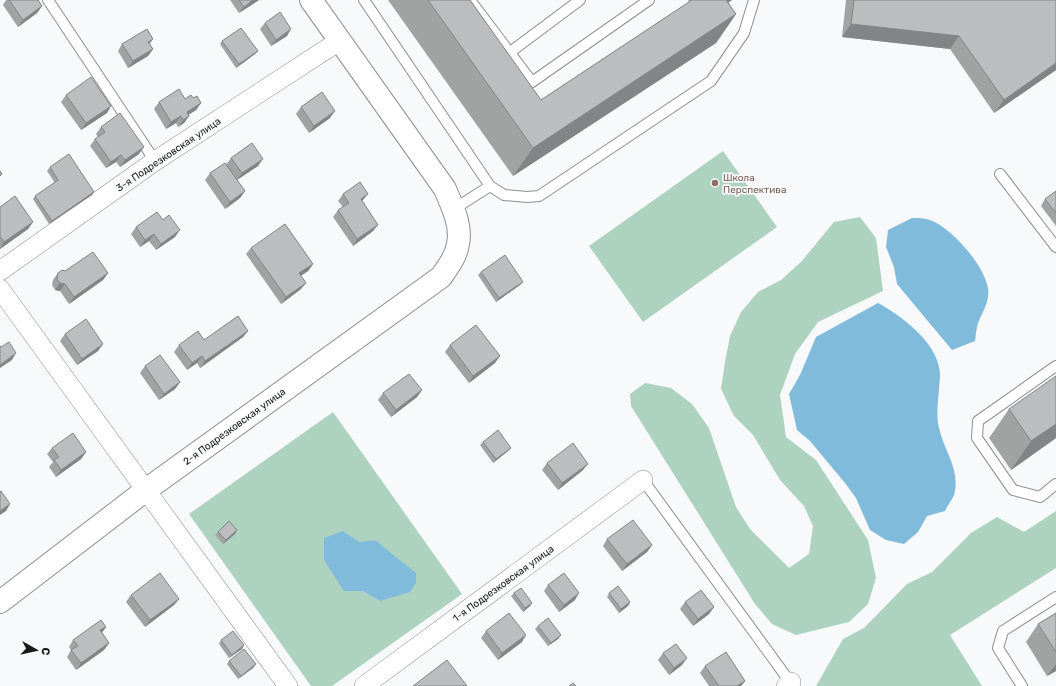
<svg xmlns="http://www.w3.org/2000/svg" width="1056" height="686" viewBox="0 0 1056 686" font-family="Rubik,sans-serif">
	<rect width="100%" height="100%" fill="#f7f9fa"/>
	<path fill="#add2c0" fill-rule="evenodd" d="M723,151l54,76 -134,95 -54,-76z
		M860,217l16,21 7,53 -65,31 -23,32 -15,41 6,42 30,23 52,80 8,38 -8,26 -19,18 -53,13 -24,-11 -17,-20 -124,-198 -1,-12 15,-11 26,5 21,16 17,24 27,79 14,22 39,39 20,-14 4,-28 -9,-20 -24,-26 -27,-45 -19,-19 -13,-27 4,-27 5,-26 11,-24 17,-20 23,-12 20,-18 33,-40z
		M333,412l129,182 -130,92h-21l-122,-172zM343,531l17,11 20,59 -18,-10z
		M1056,511v57l-106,67 32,51h-166l27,-47 21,-11 43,-44 25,-12 39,-39 26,-16 27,15z"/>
	<path fill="#81bbdc" d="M912,218c5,0 12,0 18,2 22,8 54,45 58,68 2,13 -5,23 -10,35 -2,6 -2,12 -3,18l-23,9 -55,-66 -3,-17 -8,-20 2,-17z
		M878,303c24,13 60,40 62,70 0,16 -5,41 -1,55 5,23 22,42 15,67 -2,5 -7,11 -9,16l-18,5 -9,16 -14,12 -18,-4 -16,-10 -14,-32 -11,-15 -35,-42 -13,-11 -8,-36 11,-19 16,-38z
		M343,531l17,11 15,-2 41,33v10l-6,9 -30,9 -18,-10h-18l-20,-31v-22z"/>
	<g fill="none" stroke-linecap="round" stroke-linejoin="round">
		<defs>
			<path id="lane" d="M48,0l107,161
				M364,0l126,186 14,9 23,2 12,-1 172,-115 33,-48 10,-33
				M470,0l62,82 117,-82
				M509,53l71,-53
				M1000,174l56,73
				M454,209l36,-23
				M1056,366l-78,55 -1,17 36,52 27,7 16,-13
				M643,480l150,206
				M1022,686l-24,-38 5,-17 53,-34"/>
			<path id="street" d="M0,271l155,-110 184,-120
				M0,289l288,397
				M364,686l279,-206
				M786,686l5,-4"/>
			<path id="secondary" d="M0,602l146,-112 295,-213c7,-10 15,-20 17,-33 4,-19 -6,-38 -13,-55l-134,-189"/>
		</defs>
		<use href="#lane" stroke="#8e8f90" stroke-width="12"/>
		<use href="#street" stroke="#8e8f90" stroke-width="20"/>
		<use href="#secondary" stroke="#8e8f90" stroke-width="24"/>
		<use href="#lane" stroke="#fff" stroke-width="10"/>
		<use href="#street" stroke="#fff" stroke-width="19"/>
		<use href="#secondary" stroke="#fff" stroke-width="22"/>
	</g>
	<path fill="#a1a3a3" d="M6,0h32l4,6 -5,7 -19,14 -15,-22z
		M230,0h29l-20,13z
		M388,0h82l71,100 148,-98 -1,-2h44l-4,3 8,11 -20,29 -203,133z
		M846,0h210v70l-62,43 -44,-64 -108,-12z
		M265,23l22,13 -16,10 -11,-17z
		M153,39l-3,5 3,5 -5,7 -20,12 -10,-17 4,-7z
		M222,41l36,10 -3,3 -19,14 -16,-24z
		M66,95l41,18 -26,17 -20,-28z
		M193,98l8,5 -5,7 -8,5 1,1 -5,7 -6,4 -2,-4 -10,6 -12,-20 5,-7z
		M301,107l29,11 -21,15 -13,-19z
		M101,127l38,27 -19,13 -4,-5 -10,6 -16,-22 5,-7 3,-2 -2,-3z
		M231,158l27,8 -21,14 8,11 -5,7 -15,11 -20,-29 5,-7 16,-8z
		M50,167l44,25 -2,3 -43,29 -16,-25 2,-3 20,-13 -8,-12z
		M1056,191v35l-15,-20 4,-7z
		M343,194l20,6 -1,1 11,30 -20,15 -20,-29 5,-7 5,-3 -5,-6z
		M0,207l33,15 -5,7 -28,20z
		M136,227l39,10 -19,13 -7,-9 -9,6 -9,-13z
		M251,248l62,16 -5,7 -7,4v14l-20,15 -35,-50z
		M481,272l39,13 -24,17 -18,-27z
		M58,273h50l-5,7 -34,24 -9,-13 -5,-1 -3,-5 1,-5z
		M248,331l-5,6 -43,31 -3,-5 -10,7 -13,-18 5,-7z
		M65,334l33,17 -21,14 -17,-24z
		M450,345l45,18 -26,20 -24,-31z
		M145,366l35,16 -5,7 -16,11 -19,-27z
		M422,390l-5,7 -26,20 -13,-17 5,-7z
		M1009,409l47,29 -45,32 -22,-32z
		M483,442l28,6 -3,3 -15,12 -13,-18z
		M52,448l34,4 -5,7 -25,18 -7,-10 4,-5 -6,-8z
		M547,463l36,7 -25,20 -16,-20z
		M237,530l-2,4 -12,10 -8,-9 3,-3z
		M607,539l45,6 -5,7 -25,19 -19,-25z
		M548,585l27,15 -16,12 -15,-21z
		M514,593l18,10 -2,3 -7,6 -12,-16z
		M609,593l21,9 -2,4 -9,7 -12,-16z
		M131,595l48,4 -5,6 -29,22 -19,-25z
		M685,602l29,5 -5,7 -16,12 -13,-17z
		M1056,613v58l-9,5 -21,-34 12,-18z
		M538,626l23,9 -3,4 -10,7 -13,-17z
		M106,627l-4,5 7,11 -5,7 -28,20 -9,-13 4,-7 -2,-3 4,-7z
		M486,631l36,11 -24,18 -17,-22z
		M221,640l23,5 -2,4 -13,9 -10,-14z
		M663,653l19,12 -13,10 -11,-15z
		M229,661l27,3 -3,4 -15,11 -11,-15z
		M705,666l40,15 -4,5h-32l-9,-13z"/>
	<path fill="#838485" d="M253,0h6l-20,13 5,-6z
		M716,0h16l-31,21z
		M42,6l-5,7 -19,14 5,-7z
		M736,14l-20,29 -203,133 20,-28z
		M851,24l108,12 -9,13 -108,-12z
		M291,29l-4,7 -16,10 5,-6z
		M153,49l-5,7 -20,12 5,-7z
		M258,51l-3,3 -19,14 3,-4z
		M1056,63v7l-62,43 10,-13z
		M201,103l-5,7 -14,9 5,-7z
		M111,106l-4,7 -26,17 5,-7z
		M335,111l-5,7 -21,15 5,-7z
		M181,116l-5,7 -10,6 5,-7z
		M189,116l-5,7 -6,4 5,-7z
		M144,147l-5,7 -19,13 5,-7z
		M121,155l-5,7 -10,6 5,-6z
		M263,159l-5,7 -21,14 5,-7z
		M245,191l-5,7 -15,11 5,-7z
		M94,192l-2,3 -43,29 3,-3z
		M368,194l-5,6 -7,6 5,-7z
		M33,222l-5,7 -28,20 4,-7z
		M378,225l-5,6 -20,15 4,-7z
		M180,230l-5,7 -19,13 5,-6z
		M154,234l-5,7 -9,6 5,-7z
		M313,264l-5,7 -13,9 4,-7z
		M108,273l-5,7 -34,24 5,-7z
		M523,282l-3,3 -24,17 3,-4z
		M60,283l5,1 -5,7 -5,-1z
		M306,283l-5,6 -20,15 5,-7z
		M248,331l-5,6 -43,31 5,-7z
		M103,344l-5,7 -21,14 5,-6z
		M16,353l-4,7 -12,8v-3z
		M202,356l-5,7 -10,7 5,-7z
		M500,356l-5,7 -26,20 4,-7z
		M180,382l-5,7 -16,11 5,-6z
		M422,390l-5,7 -26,20 5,-7z
		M1056,424v14l-45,32 20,-29z
		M511,448l-3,3 -15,12 3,-4z
		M86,452l-5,7 -25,18 5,-7z
		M588,464l-5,6 -25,20 4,-7z
		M10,504l-4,7 -6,4v-4z
		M237,530l-2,4 -12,10 3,-4z
		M652,545l-5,7 -25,19 5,-7z
		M579,593l-4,7 -16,12 5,-7z
		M179,599l-5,6 -29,22 5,-7z
		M630,602l-2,4 -9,7 2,-4z
		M532,603l-2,3 -7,6 2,-4z
		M714,607l-5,7 -16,12 5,-7z
		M106,627l-5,7 -1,-4z
		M526,635l-4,7 -24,18 4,-7z
		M561,635l-3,4 -10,7 3,-3z
		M109,643l-5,7 -28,20 5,-7z
		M244,645l-2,4 -13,9 3,-3z
		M687,658l-5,7 -13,10 5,-7z
		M256,664l-3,4 -15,11 3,-3z
		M1056,664v7l-9,5z
		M745,681l-4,5h-4z"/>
	<path fill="#bbbdbe" stroke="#838485" d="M9,0h29l4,6 -19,14z
		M239,0h14l-9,7z
		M428,0h42l71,100 151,-100h34l10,14 -203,134z
		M854,0h202v63l-52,37 -45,-64 -108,-12z
		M280,12l11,17 -15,11 -11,-17z
		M241,28l17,23 -19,13 -17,-23z
		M147,29l6,10 -5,3 5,7 -20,12 -11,-17z
		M91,77l20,29 -25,17 -20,-28z
		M179,89l6,10 6,-4 2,3 4,-2 4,7 -14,9 2,4 -6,4 -2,-4 -10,6 -12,-20z
		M322,92l13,19 -21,15 -13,-19z
		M120,113l24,34 -19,13 -4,-5 -10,7 -16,-23 10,-7 -4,-5z
		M252,143l11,16 -21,14 -11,-15z
		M69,154l25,38 -42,29 -17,-25 23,-16 -8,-13z
		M225,163l20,28 -15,11 -20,-29z
		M0,171l2,3 -2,2z
		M360,182l8,12 -7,5 17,26 -21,14 -19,-29 11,-7 -6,-9z
		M1056,191v22l-11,-14z
		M15,196l18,26 -29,20 -4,-6v-29z
		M157,212l6,8 6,-5 11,15 -19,14 -7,-10 -9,6 -9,-13z
		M285,224l28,40 -14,9 7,10 -20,14 -35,-49z
		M93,252l15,21 -34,24 -9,-13 -5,-1 -3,-4 1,-6 4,-3 3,1z
		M505,255l18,27 -24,16 -18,-26z
		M238,316l10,15 -43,30 -3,-5 -10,7 -13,-18 19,-14 6,9z
		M86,319l17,25 -21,15 -17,-25z
		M476,325l24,31 -27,20 -23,-31z
		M9,342l7,11 -16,12v-19l1,1z
		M160,355l20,27 -16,12 -19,-28z
		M409,374l13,16 -26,20 -13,-17z
		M1056,376v48l-25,17 -22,-32z
		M498,430l13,18 -15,11 -13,-17z
		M73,433l13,19 -25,18 -7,-10 5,-3 -7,-9z
		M573,443l15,21 -26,19 -15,-20z
		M1,491l9,13 -10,7v-19z
		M633,520l19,25 -25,19 -20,-25z
		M229,521l8,9 -11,10 -8,-8z
		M160,573l19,26 -29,21 -19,-25z
		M564,573l15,20 -15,12 -16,-20z
		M618,586l12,16 -9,7 -12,-16z
		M521,588l11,15 -7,5 -11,-15z
		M701,590l13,17 -16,12 -13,-17z
		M509,613l17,22 -24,18 -16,-22z
		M1056,613v39l-18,-28z
		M548,618l13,17 -10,8 -13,-17z
		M101,620l5,7 -6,3 9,13 -28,20 -10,-13 7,-4 -5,-6z
		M233,631l11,14 -12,10 -11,-15z
		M676,644l11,14 -13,10 -11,-15z
		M244,649l12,15 -15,12 -12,-15z
		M726,652l19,29 -8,5h-18l-14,-20z
		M447,660l20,26h-54z
		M573,683l3,3h-7z"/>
	<circle fill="#8d6e63" stroke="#f7f9fa" stroke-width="1.5" cx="715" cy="183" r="4"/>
	<g text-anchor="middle" stroke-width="3.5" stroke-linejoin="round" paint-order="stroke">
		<g font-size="10" fill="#19191a" stroke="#f7f9fa">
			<text transform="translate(168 154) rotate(-34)" y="4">3-я Подрезковская улица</text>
			<text transform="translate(234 426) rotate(-36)" y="4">2-я Подрезковская улица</text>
			<text transform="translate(503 583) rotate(-36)" y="4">1-я Подрезковская улица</text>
		</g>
		<g font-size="10" fill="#785e54" stroke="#f7f9fa" text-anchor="start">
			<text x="723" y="181">Школа<tspan x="723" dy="12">Перспектива</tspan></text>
		</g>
	</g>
	<g transform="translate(36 650) rotate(98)" stroke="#f7f9fa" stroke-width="3" paint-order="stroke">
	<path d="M0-3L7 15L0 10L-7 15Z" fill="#19191a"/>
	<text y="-6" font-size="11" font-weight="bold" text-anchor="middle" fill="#19191a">С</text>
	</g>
</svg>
